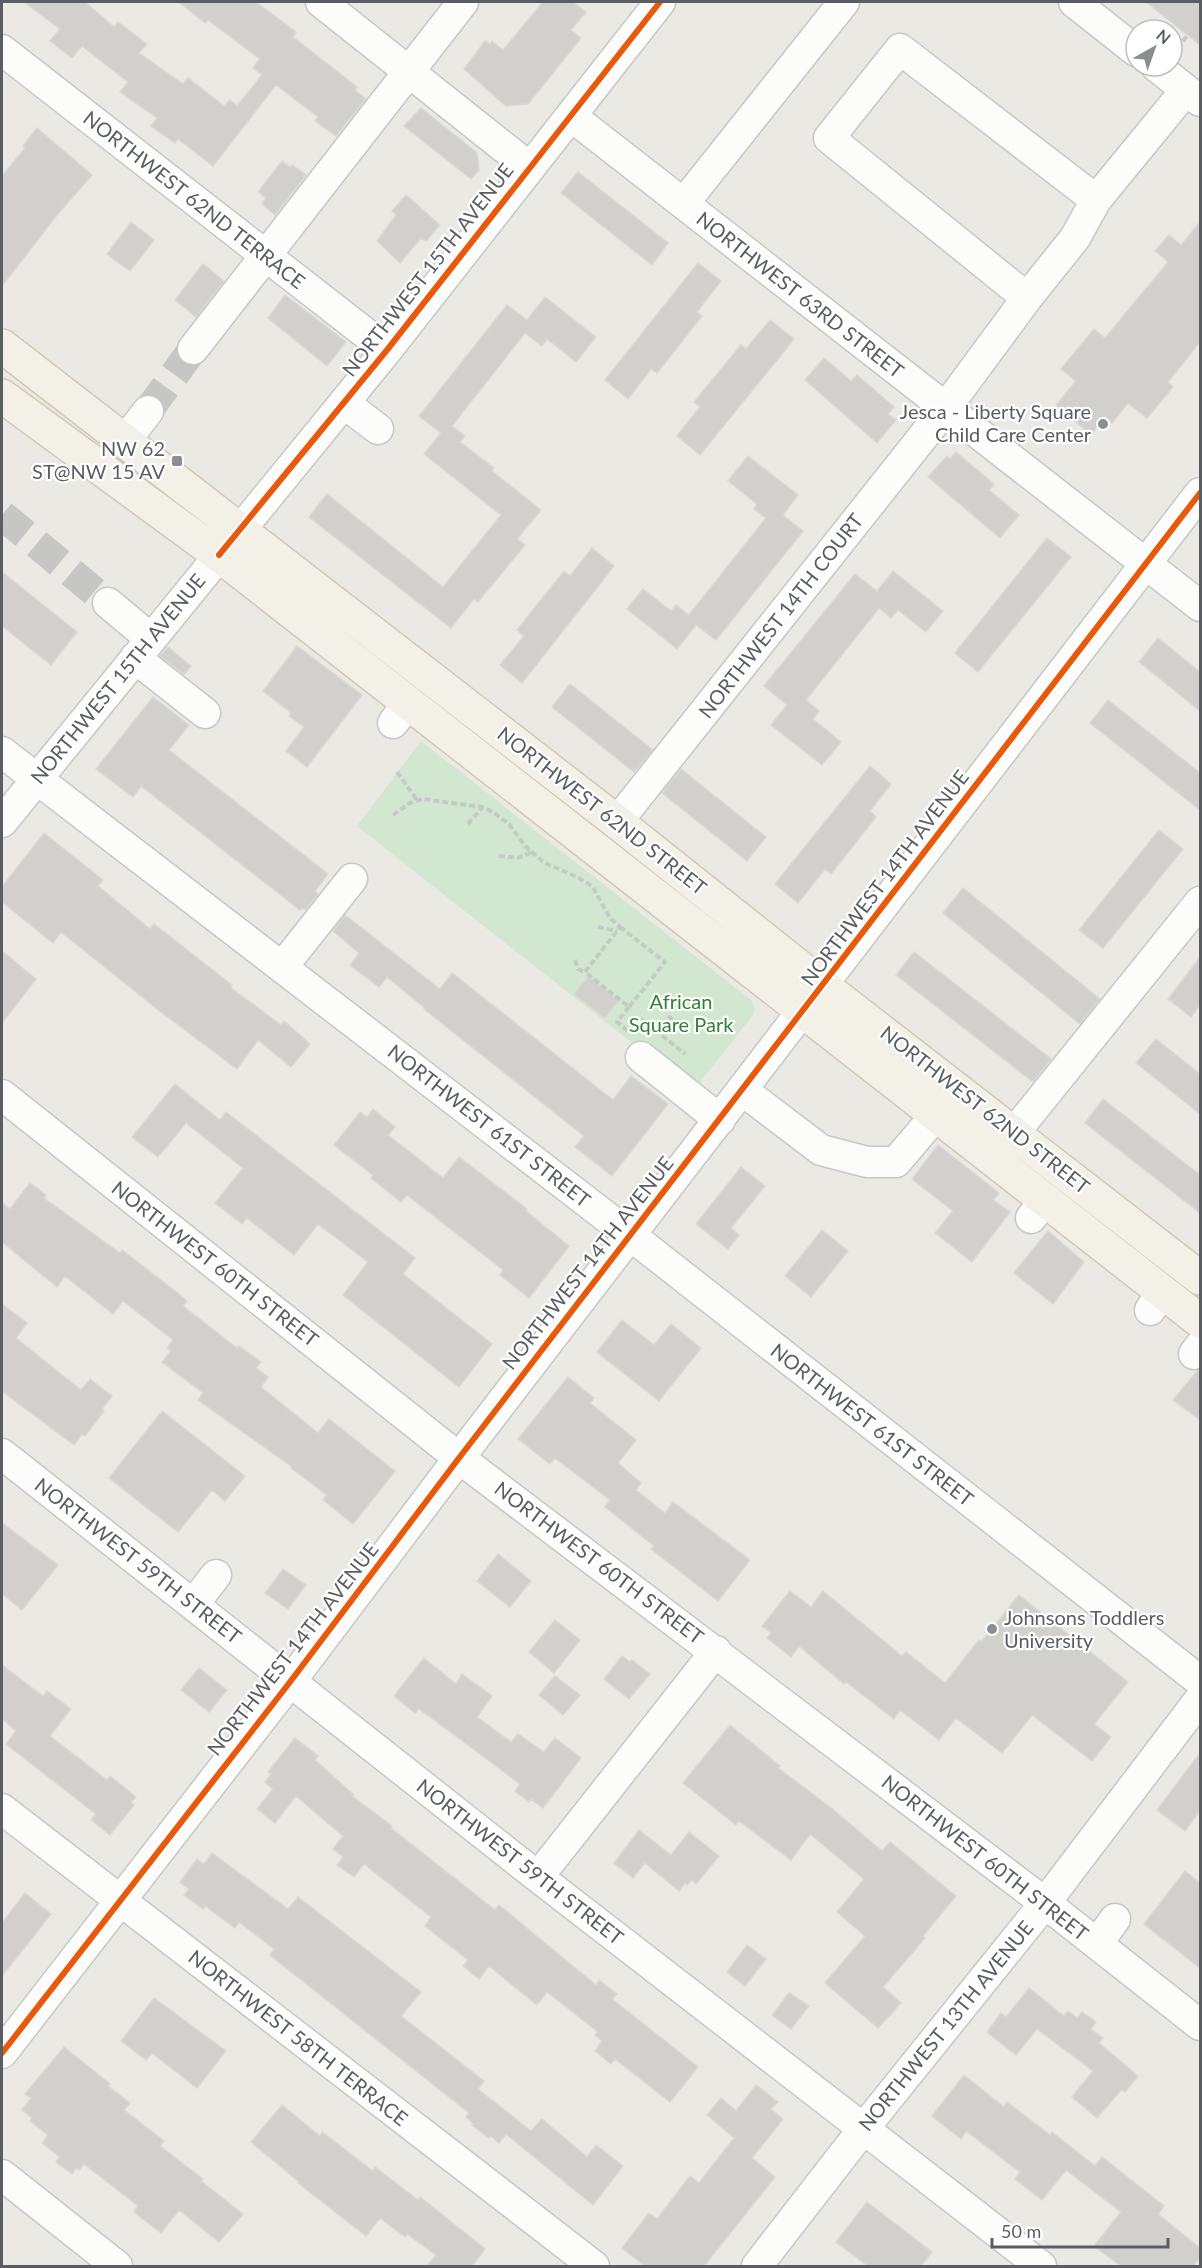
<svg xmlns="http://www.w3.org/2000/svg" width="1202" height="2268" viewBox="0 0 1202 2268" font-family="Lato,sans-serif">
	<rect width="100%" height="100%" fill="#eae9e4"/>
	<path fill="#d2e7cf" d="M421,741l330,259 4,9 -2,6 -60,76 -336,-265z"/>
	<path fill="#d1d0cd" stroke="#dad8d4" stroke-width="1.5" d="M24,2h61l29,25 4,-5 29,22 -8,9 44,31 5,-6 36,28 6,-6 7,6 25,-31 -9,-7 7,-9 -52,-39 -3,3 -26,-21h77l40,30 -3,5 64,50 -2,3 11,9 -30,37 -21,-15 3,-4 -42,-32 -63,81 -35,-27 -3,4 -24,-17 6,-8 -37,-26 8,-10 -46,-36 -10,12 -22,-17 10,-12z
		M543,2h30l13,10 -15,18 10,8 -53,66 -22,2 -42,-37 21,-28 5,3 2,-3 11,9z
		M1146,2h54v43z
		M421,108l56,45 2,17 -8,9 -67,-53z
		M37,128l55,47 -35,40 -55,71v-110l23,-28 -2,-2z
		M282,161l8,6 2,-2 14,10 -31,40 -13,-11 4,-6 -8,-6z
		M578,172l90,71 -16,22 -91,-72z
		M406,195l34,30 -14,16 -5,-3 -21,25 -23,-22 19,-26 -4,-4z
		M131,222l23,18 -24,31 -23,-17z
		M1200,222v120l-32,40 5,5 -26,31 -19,-15 -16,20 -7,-6 -14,18 -35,-30 20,-24 -15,-12 33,-40 11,9 63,-76 -13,-11 14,-16 12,10z
		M698,263l23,18 -24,31 5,4 -45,57 -6,-4 -23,30 -23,-19z
		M203,264l21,17 -28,36 -21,-17z
		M285,295l61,47 -19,24 -59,-48z
		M545,297l51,40 -20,25 -29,-23 -5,7 -17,-13 -73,93 13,10 -5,6 34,26 -2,3 49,39 -24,29 8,6 -47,57 -4,-3 -23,29 -142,-111 18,-23 116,93 58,-72 -77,-61 17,-21 -22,-17 88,-111 20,15z
		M770,320l24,19 -94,116 -23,-19 23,-29 -6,-5 47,-57 5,4z
		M824,358l27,23 6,-6 37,32 -6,7 8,6 -19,23 -72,-63z
		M956,452l38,32 -5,6 30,25 -19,23 -72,-61 19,-21 3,3z
		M748,456l50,39 -15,20 20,16 -87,109 -20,-15 -19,24 -50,-40 16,-20 28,22 5,-6 13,10 77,-97 -12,-9 3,-5 -29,-23z
		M1047,538l24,19 -93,115 -23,-19z
		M592,548l22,18 -92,117 -22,-18 24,-29 -7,-6 47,-59 6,5z
		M893,571l50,40 -17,21 -28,-22 -7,8 -12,-10 -73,92 13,11 -6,8 28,23 -19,23 -51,-40 16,-20 -23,-19 91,-112 22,17z
		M2,572l75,60 -26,33 -49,-39z
		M1158,638l42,34v39l-61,-49z
		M297,646l65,49 -55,72 -21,-16 18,-24 -15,-11 2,-3 -28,-22z
		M168,647l23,19 -7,8 -24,-18z
		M570,684l83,66 -19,22 -82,-65z
		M153,697l36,28 -20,25 159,124 -13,17 3,3 -13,16 -3,-2 -2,2 -159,-124 -8,11 -37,-28z
		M1108,700l92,73v37l-110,-87z
		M870,766l21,18 -21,27 6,6 -45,57 -6,-5 -27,34 -23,-19z
		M681,769l85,68 -19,24 -85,-68z
		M1159,830l24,19 -80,99 -24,-18z
		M44,833l59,47 -5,6 52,43 4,-5 78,61 -1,3 50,37 3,-4 26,23 -19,23 -33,-27 -21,29 -80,-60 -96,-77 -8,11 -51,-41v-15z
		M963,888l137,111 -20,25 -137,-111z
		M345,915l95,74 12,-16 161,127 18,-24 37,28 -56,72 -37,-29 9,-11 -160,-127 1,-1 -38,-31 -8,10 -29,-22 9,-12 -26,-22z
		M2,951l34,28 -34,44z
		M914,952l137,107 -18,23 -137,-107z
		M1200,957v48l-9,12 -23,-18z
		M588,976l31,24 -14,18 -31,-24z
		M1156,1039l44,35v40l-64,-51z
		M175,1084l45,36 6,-8 189,146 -12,16 89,70 -33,43 -116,-92 25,-33 -50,-38 -24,31 -47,-37 -5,6 -27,-21 28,-35 -57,-45 -28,34 -26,-20z
		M1103,1099l97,76v38l-115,-90z
		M373,1109l22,18 -7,8 55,43 16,-21 68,52 -1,2 43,35 -40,52 -29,-23 3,-5 -96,-75 -6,7 -30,-24 2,-3 -39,-30 26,-33 7,5z
		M938,1145l61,48 -6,7 17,12 -38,50 -37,-29 18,-22 -41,-32z
		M741,1167l24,19 -34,42 8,7 -11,14 -32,-25z
		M30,1183l16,12 -2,3 76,55 2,-3 48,37 17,14 -4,5 54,42 2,-2 22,16 -5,6 12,9 -7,10 57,46 11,-14 66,52 -42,53 -30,-24 4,-5 -36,-27 1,-1 -94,-67 5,-7 -41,-31 9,-11 -4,-3 6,-8 -50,-39 -10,13 -48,-38 -8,11 -55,-45v-40l8,7z
		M822,1230l26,21 -37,46 -26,-21z
		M1048,1231l36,31 -31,42 -39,-31z
		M2,1304l25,19 -11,15 65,52 9,-11 22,17 -10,13 2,2 -19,25 -3,-2 -8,11 -72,-54z
		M622,1320l32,25 17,-21 30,24 -42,53 -62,-49z
		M1198,1370h2v50l-27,-20z
		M568,1377l26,21 -4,5 46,37 -18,23 23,20 -5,7 29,23 8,-11 77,58 -32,41 -67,-52 3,-3 -49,-39 5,-7 -55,-42 -5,6 -32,-25z
		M162,1411l83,65 -20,25 -13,-11 -34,42 -69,-54z
		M2,1523l56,42 -36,45 -20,-16z
		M498,1554l33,27 -21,26 -33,-26z
		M283,1569l23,16 -18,24 -23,-16z
		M790,1591l21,16 12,-16 79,65 4,-4 39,31 34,-43 2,2 38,-47 109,87 -34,42 17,13 -19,24 -60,-46 -30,38 -46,-35 -17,22 -39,-30 -6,9 -48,-37 -2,2 -45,-38 -8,11 -24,-19 4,-5 -9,-7z
		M555,1620l25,20 -26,33 -25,-21z
		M622,1656l8,6 2,-2 18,14 -21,25 -25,-20z
		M424,1658l32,26 6,-10 30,22 -15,21 34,25 7,-8 26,18 11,-14 26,20 -38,50 -12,-9 -2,3 -14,-11 5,-7 -40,-30 -61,-45 -4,4 -21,-17z
		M2,1665l41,31 4,-5 24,18 -21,27 57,44 3,-4 26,21 -5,5 3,3 -24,30 -19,-15 5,-6 -90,-70 10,-13 -14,-12z
		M199,1668l28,22 -18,22 -28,-22z
		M555,1676l25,19 -17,20 -24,-20z
		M730,1725l50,41 -2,2 52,39 52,44 8,-9 66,54 -33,40 2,2 -42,49 18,16 -23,25 -53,-45 40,-47 -28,-24 27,-33 -54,-45 -19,26 -52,-39 -3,4 -53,-42z
		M295,1738l23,18 -3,4 39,35 -2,1 40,30 -1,2 104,82 4,-5 97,80 3,-5 18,14 -5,5 86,68 -28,35 -55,-43 -4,5 -16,-13 7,-10 -7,-6 3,-3 -51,-40 -10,13 -48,-39 -10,13 -16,-13 5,-6 -43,-34 6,-9 -67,-53 -10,13 -17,-12 6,-8 -10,-8 10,-13 -47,-40 -21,27 -18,-14 16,-20 -8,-7 6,-8 -3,-2z
		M1200,1753v58l-15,20 -28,-21z
		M639,1830l32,25 18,-23 30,24 -23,28 -4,-4 -5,5 -2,-2 -6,8 -34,-28 -12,15 -19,-15z
		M212,1853l76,56 10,-12 123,95 -20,24 83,65 -6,8 53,42 11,-12 45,38 9,-12 27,21 -30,39 -87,-71 -7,9 -8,-7 -2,2 -17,-13 2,-1 -8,-7 3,-4 -199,-158 4,-6 -35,-27 -4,6 -30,-22 -2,3 -19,-14 5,-6 -9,-7 17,-23 7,5z
		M1185,1871l15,12v85l-56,-44z
		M25,1893l26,21 -49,62v-53z
		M747,1945l19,14 -21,27 -18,-14z
		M1029,1988l35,28 4,-5 9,7 5,-6 14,10 -5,7 12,9 -4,5 39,33 -13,16 -3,-3 -25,29 -25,-21 21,-26 -56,-42 -21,26 -29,-23 14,-19 5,4z
		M789,1993l20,13 -18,23 -19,-14z
		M154,1998l72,53 -29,37 -45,-35 -6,7 -25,-19z
		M64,2047l46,37 -2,2 22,17 -6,7 40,31 -4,5 43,33 -2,2 42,33 -24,28 -40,-32 -18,23 -27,-21 4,-6 -54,-42 -5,6 -3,-2 -4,6 -16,-12 4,-5 -18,-14 6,-8 -18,-14 2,-3 -10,-8 9,-12 -6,-4z
		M964,2075l40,32 3,-5 43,33 2,-3 43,34 7,-9 62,49 -6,8 42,34v9l-7,9h-72l-27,-20 27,-34 -55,-42 -24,30 -27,-21 5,-7 -54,-41 -5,8 -29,-23z
		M756,2085l22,17 -7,7 12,10 -31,39 23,19 -71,89h-59l-23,-18 27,-35 8,6 33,-43 9,7 35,-45 -27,-23 14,-17 15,13z
		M282,2105l38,31 2,-4 51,39 2,-4 43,33 2,-3 65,52 -13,17h-45l9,-11 -29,-21 -2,3 -25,-19 -14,18 -68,-53 1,-1 -48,-40z
		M867,2202l65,50 -11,14h-53l-32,-24z"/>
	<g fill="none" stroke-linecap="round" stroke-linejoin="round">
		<path stroke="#c6c6c4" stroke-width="30" stroke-dasharray="30 15" stroke-linecap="butt" d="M148,411l45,-62
			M2,515l106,88"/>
		<defs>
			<path id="minor" d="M321,2l209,166
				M1074,2l62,49
				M2,50l385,300
				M1156,66l44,35
				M571,116c210,163 419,328 629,490
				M684,203l160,-201
				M1027,298l-198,-160 71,-89 196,151 90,-110
				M193,349l270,-347
				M344,403l34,26
				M125,441l23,-30
				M108,603l43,36
				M135,658l70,55
				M393,723l15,-20
				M2,752l628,483 570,446
				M2,822l385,-472 273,-348
				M617,822l328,-413 82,-111 48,-60 21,-38
				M283,966l69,-87
				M641,1057l79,63
				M742,1090l79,60 46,12h29l40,-47
				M2,1095l457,363 586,445 155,122
				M1014,1133l186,-231
				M1031,1218l14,-18
				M1150,1310l13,-18
				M1194,1354l6,-8
				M2,1454l536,423 503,389
				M193,1605l23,-30
				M2,1809l592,457
				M538,1877l178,-226
				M1097,1944l18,-25
				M2,2053l288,-371 169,-224 741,-965
				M2,2175l115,91
				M757,2266l107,-138 181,-225 155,-204"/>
			<path id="major" d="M2,346l615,476 206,164 377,292
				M2,396l217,159 981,766"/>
		</defs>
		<use href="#minor" stroke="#c7c7c7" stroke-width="33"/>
		<use href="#major" stroke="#d3c9b1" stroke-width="36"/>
		<path stroke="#c5cac7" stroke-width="4" stroke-dasharray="6 3" stroke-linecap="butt" d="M1177,48l11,-13
			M397,772l20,28
			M393,815l17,-12 13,-4 59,8 11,5 16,12 16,22 18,16 34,15 15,9 18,32 10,9 -35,45 44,35 36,-45 -45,-35
			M468,824l14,-16
			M499,856l19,2 14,-6
			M598,927l19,4
			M575,960l3,9 7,3
			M629,1007l-12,15 11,9 11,-14 46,37
			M657,1032l12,-15 5,4"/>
		<use href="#minor" stroke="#fcfcfb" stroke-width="30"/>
		<use href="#major" stroke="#f2f0e7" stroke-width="33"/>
		<defs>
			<path id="cycleway" d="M219,555l168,-205 273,-348
				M2,2053l288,-371 169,-224 741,-965"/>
		</defs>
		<use href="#cycleway" stroke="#fff" stroke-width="10"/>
		<use href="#cycleway" stroke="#e8590c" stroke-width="6"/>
	</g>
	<g fill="#8c8f90" stroke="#fff" stroke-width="2">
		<circle cx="1103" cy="424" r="6"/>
		<rect x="171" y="455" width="12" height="12" rx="3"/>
		<circle cx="992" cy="1629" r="6"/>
	</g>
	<g text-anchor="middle" stroke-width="4.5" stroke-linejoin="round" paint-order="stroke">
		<g font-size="20" fill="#5a5e63" stroke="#fff">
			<text transform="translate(194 200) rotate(38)" y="7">NORTHWEST 62ND TERRACE</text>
			<text transform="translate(428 270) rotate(-52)" y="7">NORTHWEST 15TH AVENUE</text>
			<text transform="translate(800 295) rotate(38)" y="7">NORTHWEST 63RD STREET</text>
			<text transform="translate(781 616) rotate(-52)" y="7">NORTHWEST 14TH COURT</text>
			<text transform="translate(118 679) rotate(-51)" y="7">NORTHWEST 15TH AVENUE</text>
			<text transform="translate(602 811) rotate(38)" y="7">NORTHWEST 62ND STREET</text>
			<text transform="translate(885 878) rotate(-53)" y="7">NORTHWEST 14TH AVENUE</text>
			<text transform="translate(985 1110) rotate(38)" y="7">NORTHWEST 62ND STREET</text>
			<text transform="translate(489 1126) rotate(38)" y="7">NORTHWEST 61ST STREET</text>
			<text transform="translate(588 1263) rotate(-52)" y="7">NORTHWEST 14TH AVENUE</text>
			<text transform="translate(215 1264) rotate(38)" y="7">NORTHWEST 60TH STREET</text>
			<text transform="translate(872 1425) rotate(38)" y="7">NORTHWEST 61ST STREET</text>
			<text transform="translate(138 1561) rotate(38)" y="7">NORTHWEST 59TH STREET</text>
			<text transform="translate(599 1563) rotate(37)" y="7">NORTHWEST 60TH STREET</text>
			<text transform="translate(293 1649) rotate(-52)" y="7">NORTHWEST 14TH AVENUE</text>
			<text transform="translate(985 1858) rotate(38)" y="7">NORTHWEST 60TH STREET</text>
			<text transform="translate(520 1862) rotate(38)" y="7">NORTHWEST 59TH STREET</text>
			<text transform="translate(946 2026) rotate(-51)" y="7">NORTHWEST 13TH AVENUE</text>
			<text transform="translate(298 2038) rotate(38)" y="7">NORTHWEST 58TH TERRACE</text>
		</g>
		<g font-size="20" fill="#5a5e63" stroke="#fff" text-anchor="end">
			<text x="1091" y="419">Jesca - Liberty Square<tspan x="1091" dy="23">Child Care Center</tspan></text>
			<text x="165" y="456">NW 62<tspan x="165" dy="23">ST@NW 15 AV</tspan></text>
			<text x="1004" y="1625" text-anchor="start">Johnsons Toddlers<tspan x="1004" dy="23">University</tspan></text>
		</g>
		<g font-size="20" fill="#318233" stroke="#fff">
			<text x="681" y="1009">African<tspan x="681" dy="23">Square Park</tspan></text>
		</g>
	</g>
	<rect width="1202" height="2268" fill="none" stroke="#5a5e63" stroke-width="6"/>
	<g transform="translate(1154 48) rotate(40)"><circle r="28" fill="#ffffff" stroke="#bdbfc1" stroke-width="1.5"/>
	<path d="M0-4.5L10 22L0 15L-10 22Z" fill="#8c8f90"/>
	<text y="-9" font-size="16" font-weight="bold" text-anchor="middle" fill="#5a5e63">N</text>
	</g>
	<path d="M992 2238v9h176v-9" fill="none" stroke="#5a5e63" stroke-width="3"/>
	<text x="1001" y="2238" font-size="18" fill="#5a5e63" stroke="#ffffff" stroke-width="4.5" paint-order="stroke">50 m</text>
</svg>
